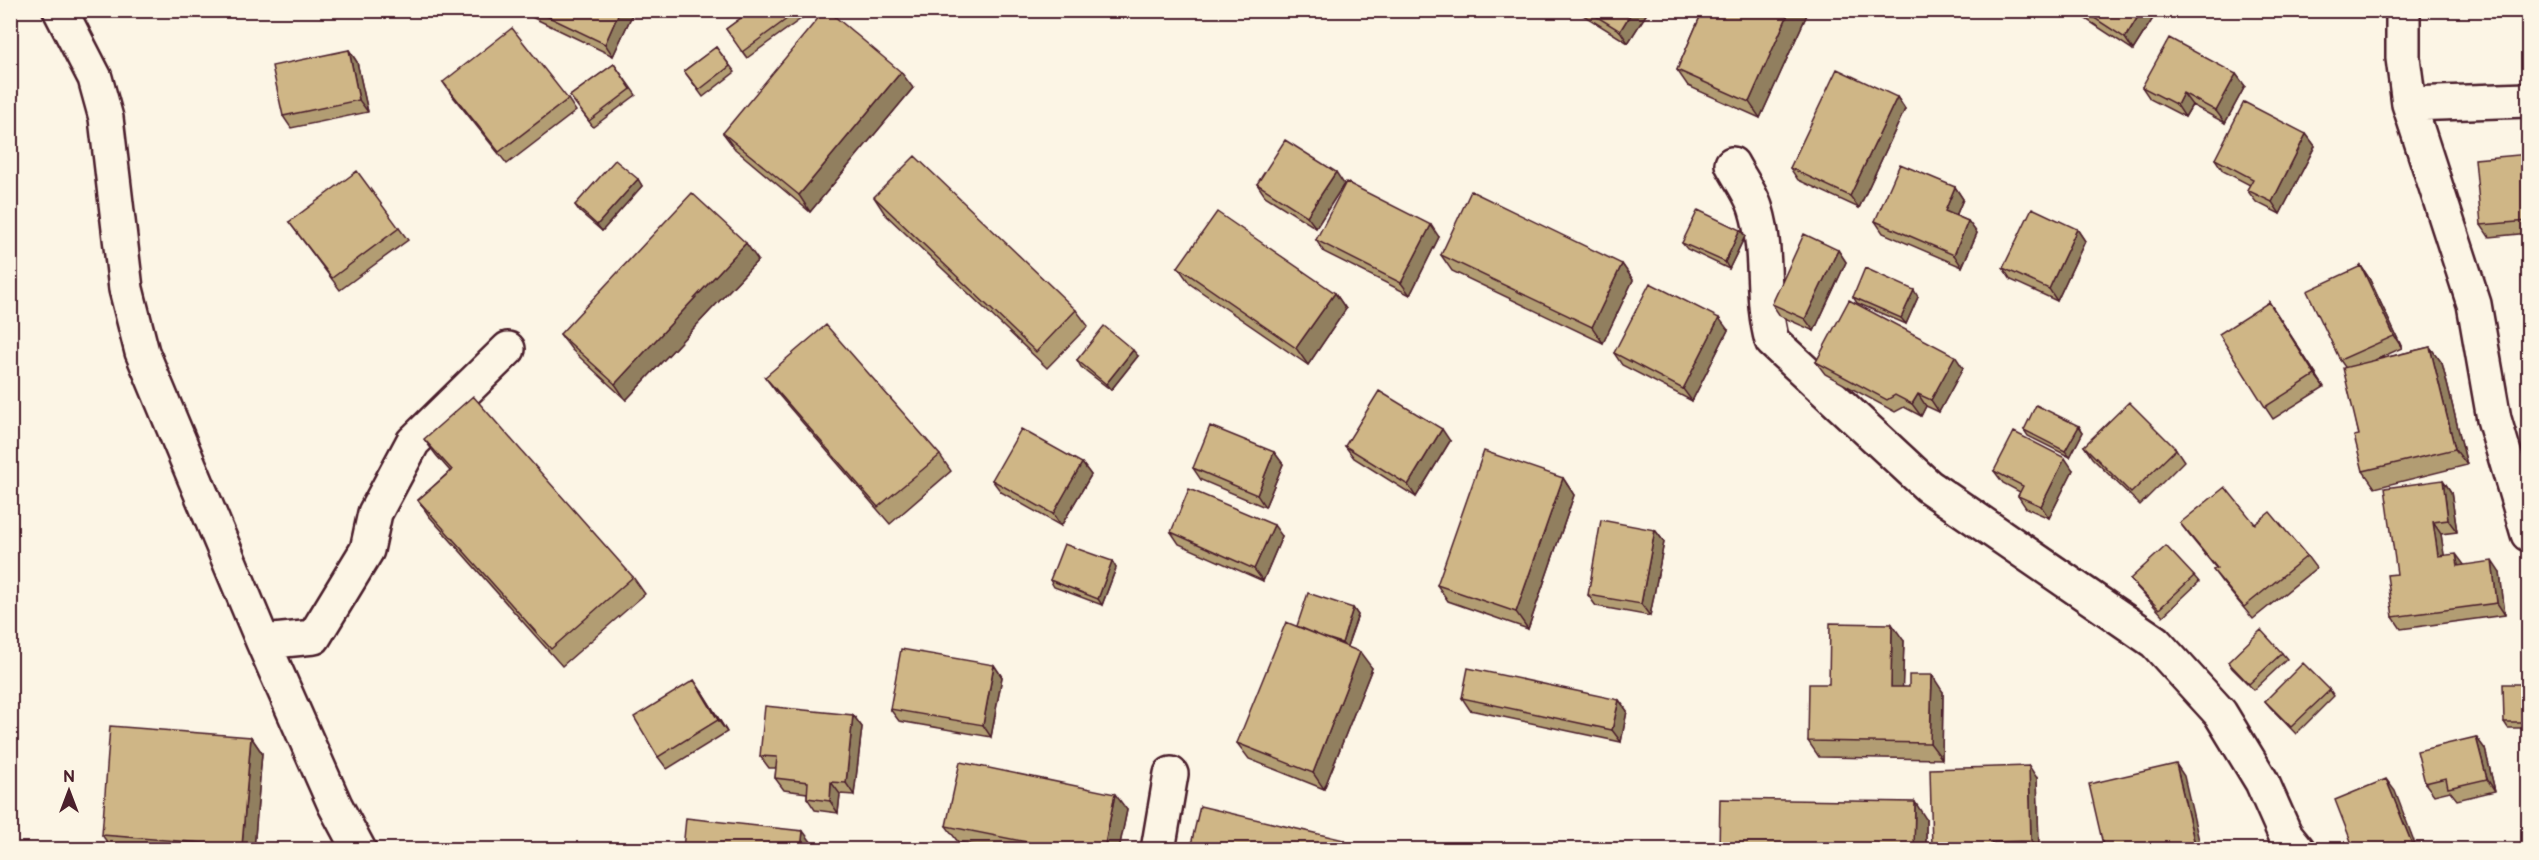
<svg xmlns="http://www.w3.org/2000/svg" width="2539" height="860" viewBox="0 0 2539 860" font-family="'Balsamiq Sans',sans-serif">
	<rect width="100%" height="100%" fill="#fcf5e5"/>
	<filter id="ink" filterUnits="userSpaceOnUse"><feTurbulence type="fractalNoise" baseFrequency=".0167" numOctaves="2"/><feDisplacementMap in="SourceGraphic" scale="12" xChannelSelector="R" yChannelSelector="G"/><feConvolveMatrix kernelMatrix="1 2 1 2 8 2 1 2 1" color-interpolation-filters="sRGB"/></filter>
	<g filter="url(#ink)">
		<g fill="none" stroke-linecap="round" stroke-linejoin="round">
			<defs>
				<path id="minor" d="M60,10l35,68 11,40 20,171 16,63 121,290 72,163 24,45
					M2403,10v48l6,46 65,200 20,115 34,115
					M2409,104l119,-4
					M1732,164c8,15 20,31 24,46 13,43 4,88 16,131l156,145 227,156 65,71 42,69 23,52 13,16
					M263,642l51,-5 53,-87 8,-37 38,-71 95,-93
					M1158,850l13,-76"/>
			</defs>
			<use href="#minor" stroke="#4a1f2b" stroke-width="38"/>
			<use href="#minor" stroke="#fcf5e5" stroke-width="33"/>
		</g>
		<path fill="#b29d73" stroke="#4a1f2b" stroke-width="1.5" d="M517,10h112l3,5 -19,41z
			M752,10h55l2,3 -62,45 -21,-29z
			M1580,10h69l-21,33 -45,-28z
			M1703,10h106l-49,108 -72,-32 -11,-16z
			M2072,10h84l1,2 -24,38z
			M716,47l19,25 -32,25 -19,-26z
			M349,50l8,12 11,50 -77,16 -8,-12z
			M614,64l22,31 -43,32 -23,-31z
			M2236,74l9,12 -20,37 -33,-18 -7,12 -35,-18 -8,-12z
			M443,82l125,17 8,12 -69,53 -56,-70z
			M913,88l-103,124 -75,-63 -12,-16z
			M1897,97l8,12 -46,99 -61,-28 -8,-12z
			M2306,134l9,12 -35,68 -24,-12 -9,-12 3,-5 -27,-14 -8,-12z
			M2529,154v79l-40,4 -8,-12z
			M638,179l4,7 -40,45 -22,-19 -5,-7z
			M1257,184h87l-28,44 -51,-32z
			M1955,187l8,12 -7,17 12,5 9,12 -15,34 -79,-34 -8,-12z
			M874,197l202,113 12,16 -41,42 -162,-154z
			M289,222l110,6 9,12 -68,50z
			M2077,229l8,12 -28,60 -46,-21 -8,-12z
			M1740,230l5,6 -16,33 -42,-20 -5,-6z
			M1439,237l-29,58 -86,-43 -8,-12z
			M1838,250l8,12 -32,69 -34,-15 -8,-12z
			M1441,255l181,9 11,16 -30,63 -151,-72z
			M758,260l-132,140 -54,-50 -12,-16z
			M2361,266l8,12 33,70 -27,12 55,-13 12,16 25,102 -92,23 -12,-17 -4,-36 -14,-68 -5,-7z
			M1178,267l157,26 11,16 -38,56 -118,-81z
			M1853,297h65l-12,27 -49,-21z
			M2269,302l55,85 -51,32 -8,-12z
			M1728,330l-36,71 -70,-36 -8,-12z
			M1138,356l-27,34 -30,-23 -4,-7z
			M1816,362l147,6 -24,44 -13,-6 -5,10 -17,-9 -9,5 -70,-38z
			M765,377l175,78 11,16 -61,53 -113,-131z
			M2079,426l4,6 -13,25 -42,-21 -4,-6z
			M424,439l209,138 12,17 -83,72 -133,-150 -11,-16 32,-29 -14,-16z
			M1450,441l-34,56 -62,-39 -9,-12z
			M2084,446l92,3 8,12 -44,44 -48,-47z
			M1274,452l9,12 -18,43 -64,-27 -8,-12z
			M1082,463l9,12 -30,51 -60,-34 -9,-12z
			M2073,470l-24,48 -23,-10 -8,-12 2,-4 -17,-9 -9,-12z
			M1563,478l11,17 -46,134 -80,-28 -11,-16z
			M2443,480l8,12 6,40 -16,2 3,22 20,9 36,8 5,42 -104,14 -8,-12 4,-43z
			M2180,523l75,1 52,32 9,12 -63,51 -31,-37 -9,-12 3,-2 -27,-33z
			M1655,530l9,12 -14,74 -54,-10 -8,-11z
			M1171,532l111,4 -19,45 -84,-37z
			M1112,561l4,7 -14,37 -48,-18 -4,-7z
			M2194,576l5,6 -36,34 -28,-31 -5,-6z
			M1353,608l5,7 -11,31 25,22 -48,121 -75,-30 -12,-16z
			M1904,641l-2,46 41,5 -1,67 -123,-2 -11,-16 21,-57z
			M2282,653l5,6 -33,31 -22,-22 -4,-6z
			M994,665l8,12 -11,60 -92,-16 -9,-12z
			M2529,684v44h-21l-4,-6z
			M2330,690l4,6 -38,38 -26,-27 -5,-6z
			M702,692l25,40 -60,37 -9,-12z
			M1462,698l157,2 8,11 -6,31 -151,-32z
			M853,715l9,12 -8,68 -14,-1 -2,19 -23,-3 -8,-12v-5l-23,-3 -9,-12 1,-10h-7l-9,-12z
			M251,737l11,16 -8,96h-142l-10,-14z
			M2476,737l9,12 10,42 -38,9 -7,-9 -16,4 -9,-12z
			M2037,778l2,71h-107z
			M1127,810l-8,39h-126l-35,-7 -12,-16z
			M1926,819v30h-207z"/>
		<path fill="#917f5e" stroke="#4a1f2b" stroke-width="1.5" d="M620,10h9l3,5 -19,41 -8,-12z
			M1633,10h16l-21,33 -8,-12z
			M1790,10h19l-49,108 -11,-16z
			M2142,10h14l1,2 -24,38 -8,-12z
			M349,50l8,12 11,50 -9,-12z
			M901,72l12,16 -103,124 -11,-17z
			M2236,74l9,12 -20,37 -9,-12z
			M2183,93l9,12 -7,12 -8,-12z
			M1897,97l8,12 -46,99 -9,-12z
			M2306,134l9,12 -35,68 -8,-12z
			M1336,172l8,12 -28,44 -9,-12z
			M638,179l4,7 -40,45 -5,-6z
			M1955,187l8,12 -10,24 -8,-12z
			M1968,221l9,12 -15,34 -8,-12z
			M1431,225l8,12 -29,58 -9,-12z
			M2077,229l8,12 -28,60 -8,-12z
			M1740,230l5,6 -16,33 -4,-7z
			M746,243l12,17 -132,140 -11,-16z
			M1838,250l8,12 -32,69 -9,-12z
			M1622,264l11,16 -30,63 -11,-16z
			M2361,266l8,12 33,70 -8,-12z
			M1914,290l4,7 -12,27 -5,-6z
			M1335,293l11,16 -38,56 -12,-17z
			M2269,302l8,12 47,73 -9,-12z
			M1719,318l9,12 -36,71 -9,-12z
			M2430,347l12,16 25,102 -12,-16z
			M1133,350l5,6 -27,34 -5,-6z
			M1955,356l8,12 -24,44 -8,-12z
			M1918,394l8,12 -5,10 -9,-12z
			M2079,426l4,6 -13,25 -5,-6z
			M1442,429l8,12 -34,56 -8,-12z
			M1274,452l9,12 -18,43 -8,-12z
			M2065,458l8,12 -24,48 -8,-12z
			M1082,463l9,12 -30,51 -8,-12z
			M1563,478l11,17 -46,134 -12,-17z
			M2443,480l8,12 6,40 -9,-12z
			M2433,522l8,12 5,34 -8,-12z
			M1274,525l8,11 -19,45 -9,-12z
			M1655,530l9,12 -14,74 -9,-12z
			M2456,554l9,12h-7z
			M1112,561l4,7 -14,37 -4,-6z
			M2492,561l8,12 5,42 -8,-12z
			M1353,608l5,7 -12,34 -4,-6z
			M1892,624l12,17 -2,63 -11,-17z
			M1360,652l12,16 -48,121 -11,-16z
			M994,665l8,12 -11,60 -8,-12z
			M1932,675l11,17 -1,67 -12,-16z
			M694,680l8,12 25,40 -9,-12z
			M1619,700l8,11 -6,31 -9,-12z
			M853,715l9,12 -8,68 -8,-12z
			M251,737l11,16 -8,96h-10l-2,-3z
			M2476,737l9,12 10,42 -8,-12z
			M2176,764l8,12 17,73h-5z
			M2029,766l8,12 2,71h-2l-6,-8z
			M2386,779l9,12 22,58h-3z
			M831,782l9,12 -2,19 -8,-12z
			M1115,794l12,16 -8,39h-15z
			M1915,802l11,17v30h-12z
			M803,831l9,12 -1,6h-10z
			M1344,840l6,9h-9z
			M1991,842l6,7h-5z"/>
		<path fill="#cfb686" stroke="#4a1f2b" stroke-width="1.5" d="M534,10h86l-15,34z
			M752,10h47l-57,42 -16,-23z
			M825,10h2l74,62 -102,123 -76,-62z
			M1586,10h47l-13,21z
			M1703,10h87l-41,92 -72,-32z
			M2082,10h60l-17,28z
			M512,28l56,71 -69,53 -56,-70z
			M2169,38l67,36 -20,37 -33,-18 -6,12 -35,-18z
			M716,47l14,19 -31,24 -15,-19z
			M349,50l10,50 -76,16 -11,-50z
			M614,64l17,25 -42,32 -19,-25z
			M1837,69l60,28 -47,99 -60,-28z
			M2244,102l62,32 -34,68 -25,-12 6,-11 -38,-20z
			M1285,140l51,32 -29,44 -50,-32z
			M2529,154v67l-48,4 -6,-66z
			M915,156l161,154 -40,42 -162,-155z
			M615,160l23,19 -41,46 -22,-20z
			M1900,164l55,23 -10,24 23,10 -14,34 -79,-34z
			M357,171l42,57 -67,50 -43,-56z
			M1346,182l85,43 -30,58 -85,-43z
			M1471,191l151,73 -30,63 -151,-72z
			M692,193l54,50 -131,141 -55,-50z
			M2032,208l45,21 -28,60 -46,-21z
			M1698,210l42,20 -15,32 -43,-19z
			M1217,212l118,81 -39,55 -118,-81z
			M1804,234l34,16 -33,69 -33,-15z
			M2361,266l33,70 -54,24 -33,-69z
			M1865,268l49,22 -13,28 -48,-21z
			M1650,283l69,35 -36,71 -69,-36z
			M1849,300l106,56 -24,44 -13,-6 -6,10 -17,-9 -8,5 -71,-38z
			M2269,302l46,73 -50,32 -46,-73z
			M826,325l114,130 -62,52 -113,-130z
			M1104,326l29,24 -27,34 -29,-24z
			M2430,347l25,102 -92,22 -9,-35 5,-1 -16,-67z
			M1379,391l63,38 -34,56 -63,-39z
			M473,396l160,181 -82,72 -133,-149 34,-30 -28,-31z
			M2129,402l47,47 -45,44 -47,-47z
			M2036,405l43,21 -14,25 -41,-21z
			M1210,426l64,26 -17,43 -64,-27z
			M1021,429l61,34 -29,51 -61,-34z
			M2014,432l51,26 -24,48 -23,-10 5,-10 -29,-15z
			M1484,451l79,27 -47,134 -79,-27z
			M2443,480l5,40 -15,2 5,34 18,-2 2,12 34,-5 5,42 -104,14 -6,-42 10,-1 -12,-86z
			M2225,487l30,37 15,-12 37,44 -63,51 -31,-37 4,-2 -37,-45z
			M1189,489l85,36 -20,44 -83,-37z
			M1601,520l54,10 -14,74 -53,-9z
			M1064,544l48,17 -14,38 -48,-19z
			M2166,546l28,30 -35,33 -29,-30z
			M1308,593l45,15 -11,35 -19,-6 -26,-11z
			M1286,622l74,30 -47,121 -76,-30z
			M1830,623l62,1 -1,63h18v-12h23l-2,68 -122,-2 1,-57h20z
			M2261,630l21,23 -33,31 -21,-22z
			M901,649l93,16 -11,60 -93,-16z
			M2303,663l27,27 -39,37 -26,-26z
			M1468,668l151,32 -7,30 -150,-32z
			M694,680l24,40 -60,37 -24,-40z
			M2503,684h26v38h-25z
			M765,706l88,9 -7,68 -15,-1 -1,19 -23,-3 1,-16 -33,-4 2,-21 -17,-1z
			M110,726l141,11 -9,109 -140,-11z
			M2476,737l11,42 -39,9 -2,-10 -21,5 -8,-32z
			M960,762l155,32 -11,55h-42l-116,-23z
			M2176,764l20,85h-92l-15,-65z
			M2029,766l2,75 -40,1 1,7h-60l-2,-80z
			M2386,779l28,70h-60l-19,-49z
			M1720,799l195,3 -1,47h-122v-1l-22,-1v2h-51z
			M1200,806l144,34 -3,9h-151z
			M686,818l117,13 -2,18h-118z"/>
	</g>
	<rect width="2539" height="860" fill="none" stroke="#fcf5e5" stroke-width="36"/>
	<rect x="18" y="18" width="2503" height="824" fill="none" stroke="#4a1f2b" stroke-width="2" filter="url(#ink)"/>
	<g transform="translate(69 791)" stroke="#fcf5e5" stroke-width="4.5" paint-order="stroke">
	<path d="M0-4.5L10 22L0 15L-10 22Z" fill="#4a1f2b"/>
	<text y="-9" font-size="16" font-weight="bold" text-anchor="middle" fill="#4a1f2b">N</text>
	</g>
</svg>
